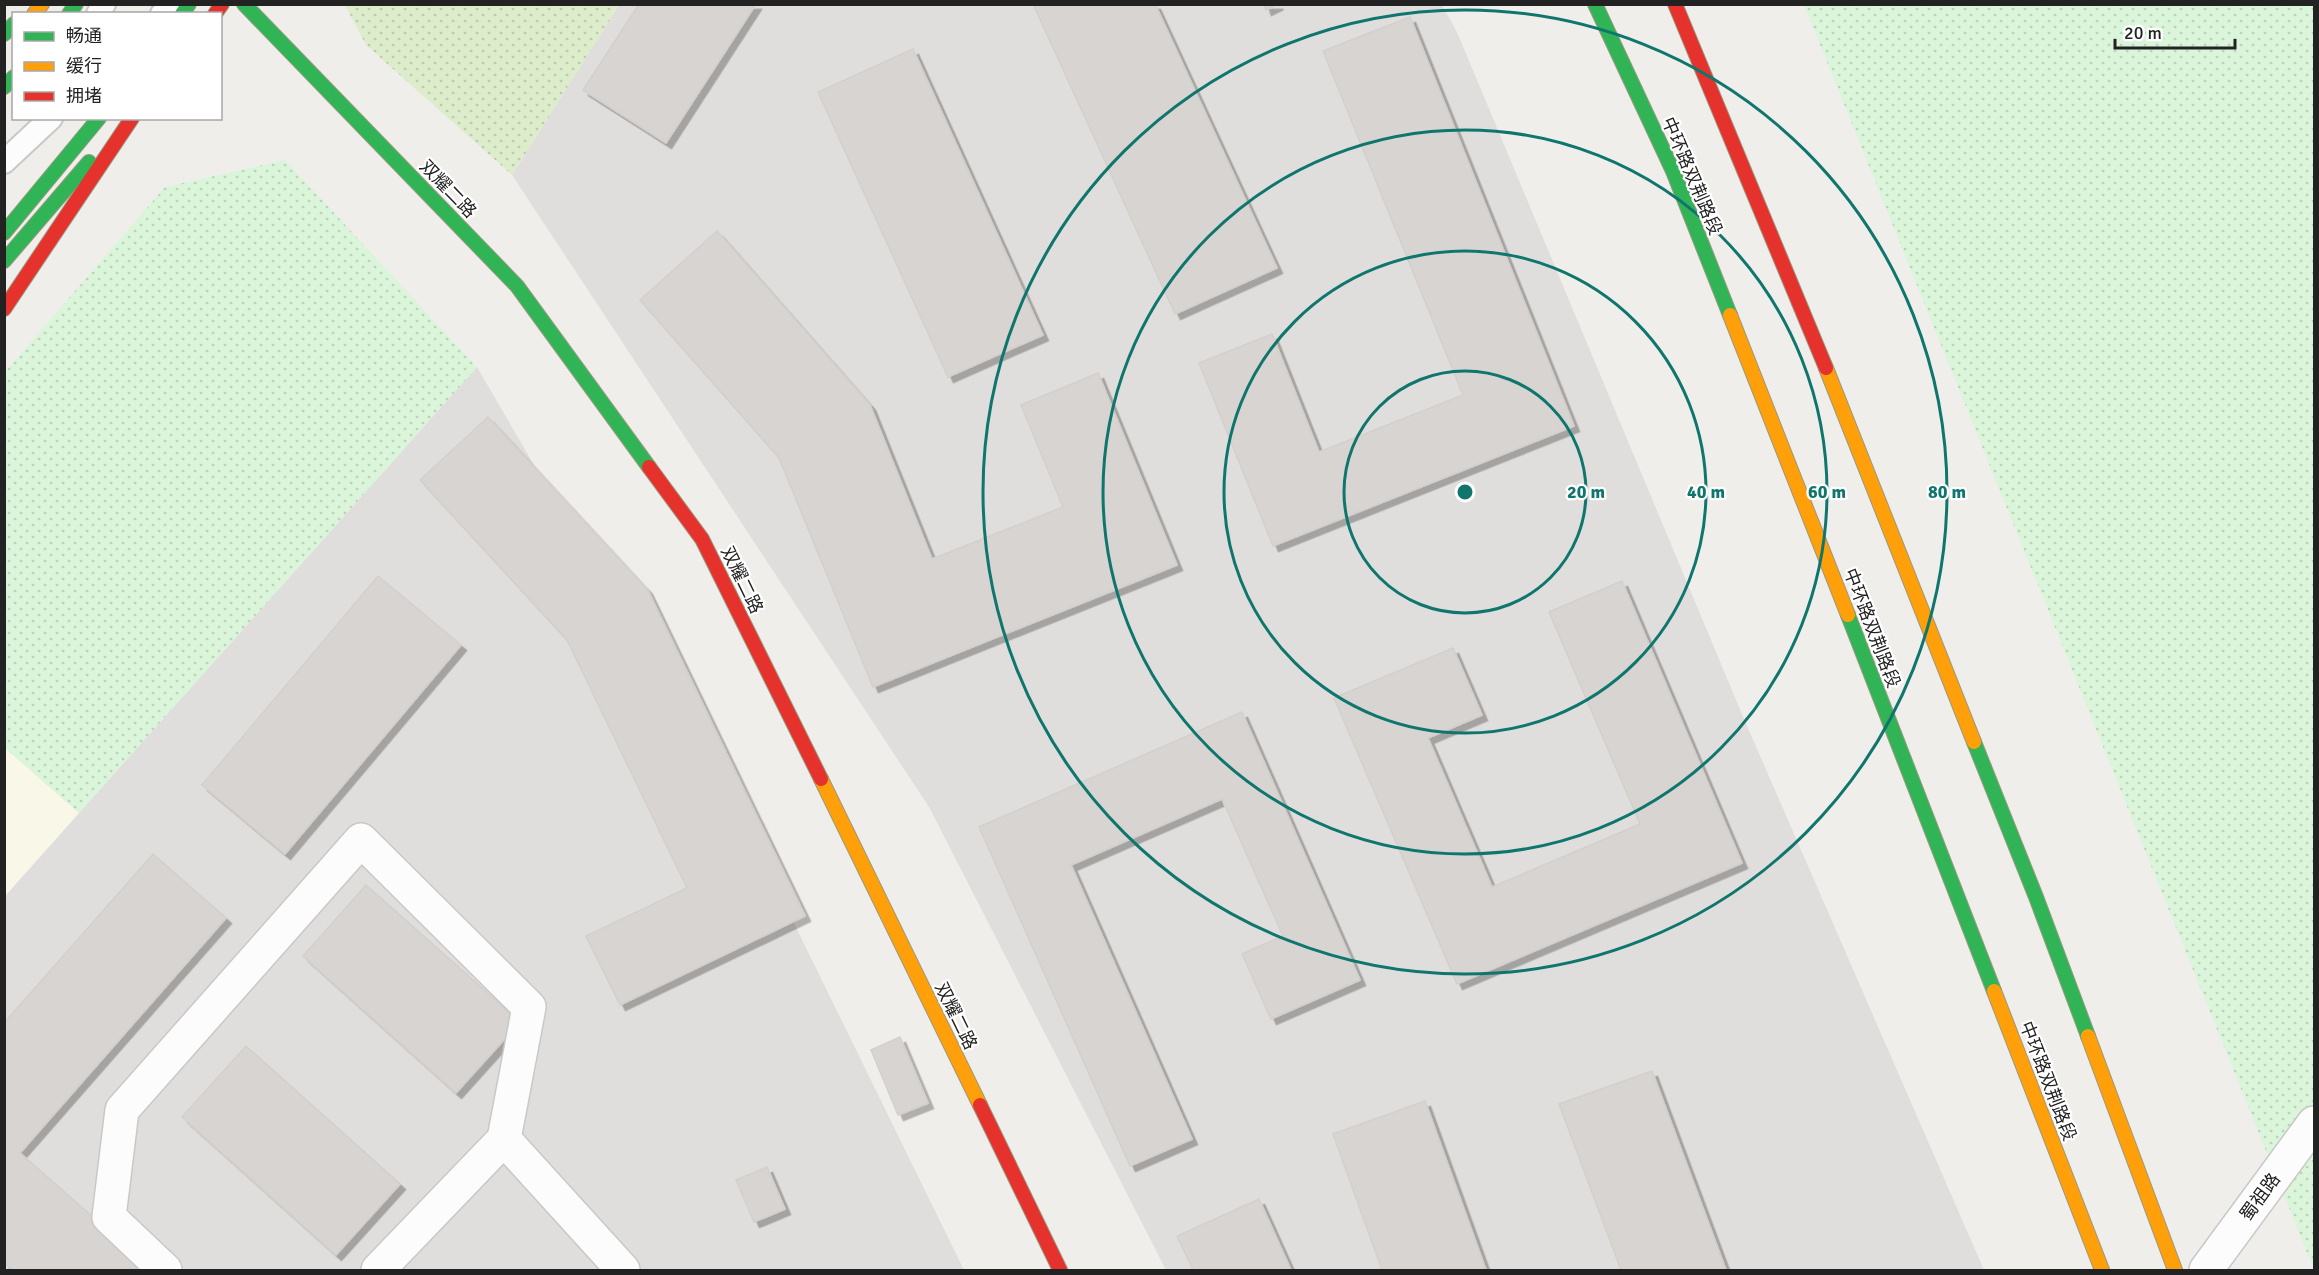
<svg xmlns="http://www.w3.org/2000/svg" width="2319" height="1275" viewBox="0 0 2319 1275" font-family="Signika,'Noto Sans SC',sans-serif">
	<defs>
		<pattern id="grass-dots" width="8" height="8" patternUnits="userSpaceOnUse" patternTransform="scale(1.5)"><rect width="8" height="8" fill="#ddeccb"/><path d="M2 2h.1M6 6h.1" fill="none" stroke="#bdcaae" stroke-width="1.8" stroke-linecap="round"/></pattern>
		<pattern id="park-dots" width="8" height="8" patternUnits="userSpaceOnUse" patternTransform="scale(1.5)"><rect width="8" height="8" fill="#daf5da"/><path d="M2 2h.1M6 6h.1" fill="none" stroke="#bbd2bb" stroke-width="1.8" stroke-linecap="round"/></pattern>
		<filter id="shadow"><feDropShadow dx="5.5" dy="5.5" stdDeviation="0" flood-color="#0004"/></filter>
	</defs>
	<rect width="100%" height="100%" fill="#f0eeeb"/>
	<path fill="#dfdedc" d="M619,5h823l15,27 287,687 240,551h-818l-237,-463 -417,-632z
		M477,367l283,487 204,416h-959v-374z"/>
	<path fill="#f8f7e8" d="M5,748l74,65 -74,83z"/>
	<path fill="url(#grass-dots)" d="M345,5h274l-107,170 -146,-130z"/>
	<path fill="url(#park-dots)" d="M1804,5h510v1265z
		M285,160l192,207 -398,446 -74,-65v-376l160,-185z"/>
	<path fill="#d7d4d2" stroke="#d3d0cc" stroke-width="1.5" filter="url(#shadow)" d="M639,4h117l-90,139 -83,-53z
		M1033,4h122l122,264 -102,46z
		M1264,4h14l-12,6z
		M1410,17l164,409 -301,120 -74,-183 73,-29 47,118 144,-57 -140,-344z
		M913,49l130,286 -95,42 -130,-285z
		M717,231l153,174 62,154 131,-52 -42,-102 77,-32 79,192 -304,122 -94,-229 -139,-158z
		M488,417l159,172 158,327 -185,89 -34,-69 101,-48 -120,-248 -147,-160z
		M378,576l83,69 -176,209 -83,-69z
		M1622,581l120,282 -285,121 -123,-286 119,-50 29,67 -54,23 64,149 148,-63 -91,-212z
		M1242,712l118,268 -89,39 -29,-65 41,-18 -61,-137 -151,66 121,274 -62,27 -151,-339z
		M153,854l73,64 -206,235 133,117h-140l-9,-7v-240z
		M366,885l154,137 -64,71 -153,-137z
		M900,1037l28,66 -30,12 -27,-65z
		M246,1046l154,138 -64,71 -154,-138z
		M1652,1071l74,199h-105l-62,-166z
		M1425,1101l61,169h-104l-49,-136z
		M767,1167l18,42 -31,13 -18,-42z
		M1259,1199l32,71h-98l-16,-34z"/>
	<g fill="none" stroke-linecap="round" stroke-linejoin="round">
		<defs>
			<path id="lane" d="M98,14l6,-10
				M162,14l10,-10
				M4,162l47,-44"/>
			<path id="street" d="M504,1139l119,131
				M165,1270l-56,-53 13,-107 239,-270 168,167 -25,132 -126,131
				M2206,1270l108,-147"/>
			<path id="fast" d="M244,4l273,282 132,181
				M1595,4l78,167 57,144
				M69,14l7,-10
				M182,14l7,-10
				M4,34l10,-10
				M4,87l10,-10
				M4,233l95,-115
				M4,261l85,-99
				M1848,615l146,376
				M1974,742l62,155 52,139"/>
			<path id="slow" d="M34,14l8,-10
				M1730,315l118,300
				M1826,368l148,374
				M821,779l159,326
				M1994,991l108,279
				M2088,1036l87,234"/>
			<path id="jam" d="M1675,4l151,364
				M215,14l7,-10
				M4,309l128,-191
				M649,467l53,72 119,240
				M980,1105l80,165"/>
		</defs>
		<use href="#lane" stroke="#c9c8c7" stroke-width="26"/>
		<use href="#street" stroke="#c9c8c7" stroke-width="36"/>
		<use href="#fast" stroke="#999a82" stroke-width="16"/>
		<use href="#slow" stroke="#999a82" stroke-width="16"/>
		<use href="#jam" stroke="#999a82" stroke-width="16"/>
		<use href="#lane" stroke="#fdfcfc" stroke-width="22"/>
		<use href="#street" stroke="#fdfcfc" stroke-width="33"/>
		<use href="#fast" stroke="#30b455" stroke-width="14"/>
		<use href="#slow" stroke="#ff9f0a" stroke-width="14"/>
		<use href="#jam" stroke="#e5322d" stroke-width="14"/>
	</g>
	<g fill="none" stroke="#0f766e" stroke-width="3">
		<circle cx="1465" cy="492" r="121"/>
		<circle cx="1465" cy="492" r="241"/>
		<circle cx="1465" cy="492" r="362"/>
		<circle cx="1465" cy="492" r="482"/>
	</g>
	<g text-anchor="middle" stroke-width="4.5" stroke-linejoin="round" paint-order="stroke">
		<g font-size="18" fill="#222" stroke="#fff">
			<text transform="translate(1692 176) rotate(67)" y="6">中环路双荆路段</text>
			<text transform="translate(448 189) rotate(46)" y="6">双耀二路</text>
			<text transform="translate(742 580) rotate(64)" y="6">双耀二路</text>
			<text transform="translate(1872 628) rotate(69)" y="6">中环路双荆路段</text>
			<text transform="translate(956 1016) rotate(64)" y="6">双耀二路</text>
			<text transform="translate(2048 1081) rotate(69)" y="6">中环路双荆路段</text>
			<text transform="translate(2260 1197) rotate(-54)" y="6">蜀祖路</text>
		</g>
	</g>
	<circle cx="1465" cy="492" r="9" fill="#0f766e" stroke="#fff" stroke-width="3"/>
	<g font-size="18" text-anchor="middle" font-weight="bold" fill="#0f766e" stroke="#fff" stroke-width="4.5" stroke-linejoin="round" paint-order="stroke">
		<text x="1586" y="498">20 m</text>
		<text x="1706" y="498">40 m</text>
		<text x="1827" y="498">60 m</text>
		<text x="1947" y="498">80 m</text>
	</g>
	<rect width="2319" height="1275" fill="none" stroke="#222222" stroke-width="12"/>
	<rect x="12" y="12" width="210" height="108" fill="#ffffff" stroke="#a7a7a7" stroke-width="1.5"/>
	<rect x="24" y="32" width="30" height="9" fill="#30b455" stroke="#a7a7a7" stroke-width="1.5"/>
	<text x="66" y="42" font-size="18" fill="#222222">畅通</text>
	<rect x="24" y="62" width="30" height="9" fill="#ff9f0a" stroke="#a7a7a7" stroke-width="1.5"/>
	<text x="66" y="72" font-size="18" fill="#222222">缓行</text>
	<rect x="24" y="92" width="30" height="9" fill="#e5322d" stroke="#a7a7a7" stroke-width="1.5"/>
	<text x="66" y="102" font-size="18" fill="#222222">拥堵</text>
	<path d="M2115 39v9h120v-9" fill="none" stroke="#222222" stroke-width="3"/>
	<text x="2124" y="39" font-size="18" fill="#222222" stroke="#ffffff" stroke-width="4.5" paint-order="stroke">20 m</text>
</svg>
